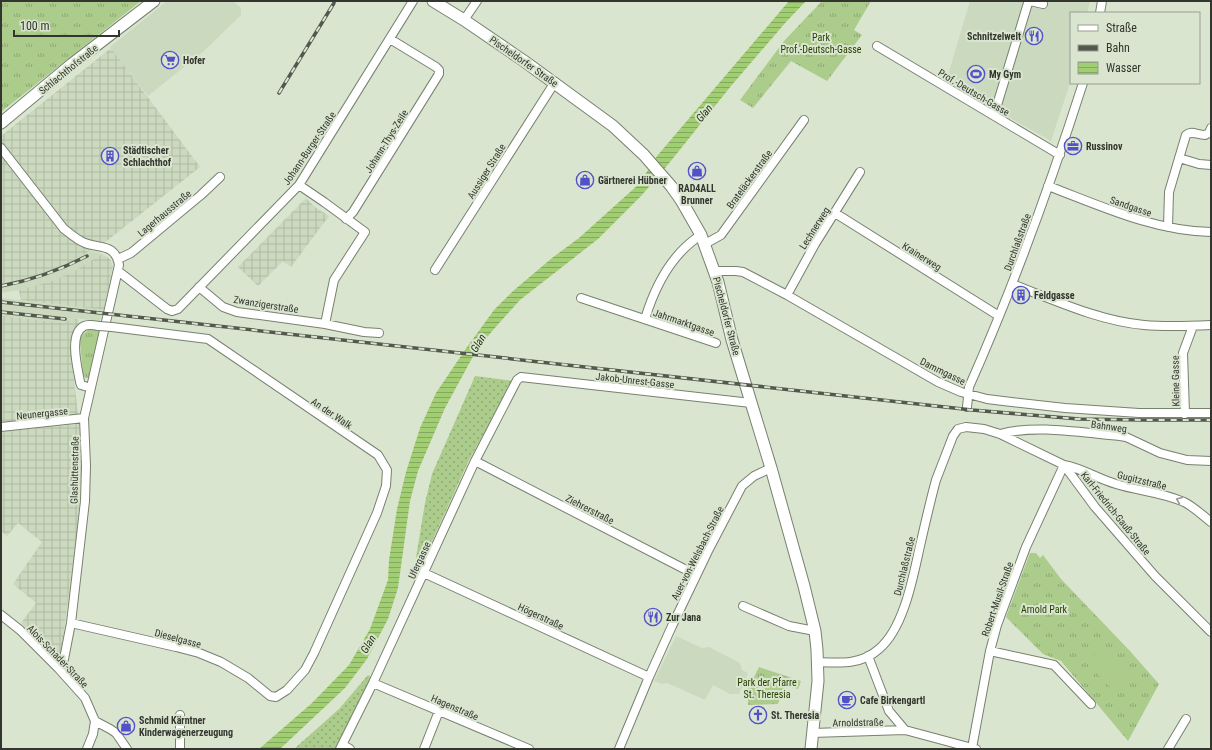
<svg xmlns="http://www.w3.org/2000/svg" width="1212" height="750" viewBox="0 0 1212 750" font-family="'Roboto Condensed',sans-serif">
	<defs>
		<pattern id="industrial-grid" width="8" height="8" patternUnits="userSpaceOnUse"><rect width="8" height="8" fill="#cbd9be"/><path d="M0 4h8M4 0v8" fill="none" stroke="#afbba4"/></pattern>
		<pattern id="grass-tufts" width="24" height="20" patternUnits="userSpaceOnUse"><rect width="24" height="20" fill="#accc8c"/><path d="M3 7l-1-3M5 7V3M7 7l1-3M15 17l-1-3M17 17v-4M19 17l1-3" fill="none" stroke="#8da673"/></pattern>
		<pattern id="garden-dots" width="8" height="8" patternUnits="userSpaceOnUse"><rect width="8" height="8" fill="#accc8c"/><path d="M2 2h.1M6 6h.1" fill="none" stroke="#8da673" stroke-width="1.8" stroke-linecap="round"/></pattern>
		<pattern id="water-rules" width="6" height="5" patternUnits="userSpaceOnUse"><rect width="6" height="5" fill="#a1ce72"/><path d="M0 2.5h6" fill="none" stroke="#84a85e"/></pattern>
	</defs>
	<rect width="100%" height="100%" fill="#dae5d0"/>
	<path fill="#cbd9be" d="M167,1h66l8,7v7l-37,36 -56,45 -38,-49z
		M970,1h120l-3,12h-16v67l-20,61 -105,-59z
		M90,251l7,1 5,2 -31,19 -20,8 -32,9 -18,3v-9l28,-6 32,-11z
		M1,298l102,12 -3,11 -29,-3 -6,5 -64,-7z
		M676,636l26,12 7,-1 31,16 2,7 6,3 -9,21h-9l-17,-9 -8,15 -38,-17 -5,1 -8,-3z"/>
	<path fill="url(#industrial-grid)" d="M111,48l89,119 -92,73 -30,18 -17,9 -32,11 -28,6v-148z
		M306,198l9,9 14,9 -38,51 -8,-6 -25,25 -20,-19z
		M102,254l8,5 3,7 -9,44 -83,-10 -2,-10 32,-9 20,-8z
		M1,316l64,7 6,-5 7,1 2,6 -7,8 -3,11 8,71 -77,7z
		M79,424l2,48 -3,51 -17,131 -5,3 -3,-1 -32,-33 15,-20 -23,-19 29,-42 -24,-19 -11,13 -6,-5v-98l7,-2z"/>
	<path fill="url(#grass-tufts)" d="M1,1h140l-140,111z
		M822,1h49l-17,29 8,5 -35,46 -36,-20 -38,47 -13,-8 44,-59z
		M88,330h10l2,1 -10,45 -2,2h-3l-2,-4 -3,-34 3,-6z
		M1030,553h6l4,5 3,-3 18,24 68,71 30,34 -31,57 -67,-80 -18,-7 -37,-37z
		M759,667l42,14 -3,8 -13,-4 -7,19 -30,1v-5l-4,-3z"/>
	<path fill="url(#garden-dots)" d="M475,376l38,5 -44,79 -51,112 -4,-2 11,-67 7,-29z
		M368,675l3,2 -30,63 -6,9h-41l45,-40z"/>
	<path fill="#accc8c" d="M1101,649l30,31 -14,14 -31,-32z"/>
	<path fill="url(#water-rules)" d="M789,1h17l-20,21 -55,64 -65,81 -25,29 -43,43 -78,61 -27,30 -17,21 -31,57 -27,63 -8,30 -12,87 -10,31 -21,40 -22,29 -65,61h-21l53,-46 37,-38 21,-36 18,-49 1,-20 8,-51 9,-37 14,-44 16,-35 29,-43 29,-40 19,-19 39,-33 27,-20 60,-54 18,-28z"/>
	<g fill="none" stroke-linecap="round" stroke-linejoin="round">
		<defs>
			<path id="street" d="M1100,13l2,-12
				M464,20l13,-19
				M877,46l183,109
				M994,115l34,-112 2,-2 13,3
				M1,148l63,81c7,5 13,11 21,14 15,6 30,0 34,22l-35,153 2,48 -1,35 -14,122 -7,36 -5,10
				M1179,158l20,6 12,1
				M299,185l25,17 41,30 -31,48 -9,44
				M1048,186c53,20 106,45 163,46
				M835,213l164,103
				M346,219l7,-7 86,-138v-4l-3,-3 -46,-28
				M1168,227l1,-35 17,-57c6,-5 11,0 19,0l4,-2 2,-5
				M705,244l16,-9 83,-115
				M118,259l13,-6 70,-58 19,-18
				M435,270l120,-188
				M118,271l49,38 5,2 6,-2 121,-124 114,-184
				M715,271h21l7,1 44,23 151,87 23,10 26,7 16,2 62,7 74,5h72
				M1012,284c42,16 87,37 132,41 22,2 45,1 67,0
				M199,287l24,20 14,5 88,12 39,8 15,1
				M787,295l28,-51 45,-72
				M581,298l135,45
				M645,319c10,-33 26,-65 56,-84
				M91,388l-10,-3 -1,-3c-2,-13 -12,-48 4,-56 4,-2 10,-1 15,0
				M967,407l2,-20c44,-99 81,-201 114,-304
				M1185,414l-2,-61 10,-27
				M1,427l83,-9
				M1000,434c37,-10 82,-1 120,2l6,1 34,16 27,7 24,1
				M475,461l221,114
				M1064,465c18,3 34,14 52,19 22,7 46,8 68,18 10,5 18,13 27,20
				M424,573l225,104
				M743,606l46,20 26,5
				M1,615l19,15 39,39 26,29 10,23 15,8 6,4 11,16
				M71,623l105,24 23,6 22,9 27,16 22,18 6,1 11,-7 18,-20 9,-17 63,-140 9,-27 1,-16 -9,-15 -170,-116 -96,-12
				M990,651l64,14 37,39
				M868,656l21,55 16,19
				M818,662c22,1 43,3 61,-13 25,-21 34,-72 41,-103 5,-22 10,-44 16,-66l17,-44 5,-7 8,-2 18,2 16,5 64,31 31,42 60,69 56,56
				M373,683l156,66
				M180,715v34
				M812,733l93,-3 71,19
				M343,745l7,4
				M972,748l18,-97 7,-26 29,-78 38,-82
				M87,749l6,-15 2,-13
				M340,749l33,-66 102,-222 42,-81 4,-3 230,26
				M424,749l15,-38
				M619,749l30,-72 23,-51 36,-75 34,-65 12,-10 17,-8
				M1168,749l18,-30"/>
			<path id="secondary" d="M433,1l31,19 60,41 89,65 31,29 27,31 10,14 20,35 17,47 14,58 39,128 33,118 11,45 2,19 1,31 -7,68
				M1,123l71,-59 82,-63"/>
		</defs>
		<use href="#street" stroke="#77816f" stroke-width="10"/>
		<use href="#secondary" stroke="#77816f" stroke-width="13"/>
		<use href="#street" stroke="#fff" stroke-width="8"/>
		<use href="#secondary" stroke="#fff" stroke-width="11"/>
		<defs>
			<path id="rail" d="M279,93l55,-90
				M1,286c32,-6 57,-15 86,-30
				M1,302l971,108 107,9 64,1h68
				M1,312l64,7"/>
		</defs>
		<use href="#rail" stroke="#53584d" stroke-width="3.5"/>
		<use href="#rail" stroke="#dae5d0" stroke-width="2" stroke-dasharray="6" stroke-linecap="butt"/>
		<defs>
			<path id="street-bridge" d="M99,326l13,1"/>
		</defs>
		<use href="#street-bridge" stroke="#77816f" stroke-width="10" stroke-linecap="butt"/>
		<use href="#street-bridge" stroke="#fff" stroke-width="8"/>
	</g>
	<defs><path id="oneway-chevron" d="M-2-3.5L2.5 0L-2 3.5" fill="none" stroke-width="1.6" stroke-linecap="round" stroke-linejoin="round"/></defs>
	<use stroke="#989a96" href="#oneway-chevron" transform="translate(1179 500) rotate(-158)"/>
	<defs>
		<symbol id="restaurant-ring" viewBox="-11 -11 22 22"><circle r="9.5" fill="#dae5d0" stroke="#5351c8" stroke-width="1.5"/><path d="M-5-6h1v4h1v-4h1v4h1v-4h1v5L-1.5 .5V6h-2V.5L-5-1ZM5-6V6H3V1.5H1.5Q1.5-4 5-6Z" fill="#5351c8"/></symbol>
		<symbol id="supermarket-ring" viewBox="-11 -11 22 22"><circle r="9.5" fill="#dae5d0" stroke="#5351c8" stroke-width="1.5"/><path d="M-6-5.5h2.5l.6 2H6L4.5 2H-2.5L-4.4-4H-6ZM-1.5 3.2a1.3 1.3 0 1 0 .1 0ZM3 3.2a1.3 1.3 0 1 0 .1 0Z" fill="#5351c8"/></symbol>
		<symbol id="stadium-ring" viewBox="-11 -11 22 22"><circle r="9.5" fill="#dae5d0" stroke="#5351c8" stroke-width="1.5"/><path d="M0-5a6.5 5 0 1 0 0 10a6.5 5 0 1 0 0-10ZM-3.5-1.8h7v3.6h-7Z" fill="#5351c8"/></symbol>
		<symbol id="office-ring" viewBox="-11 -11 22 22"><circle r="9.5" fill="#dae5d0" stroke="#5351c8" stroke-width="1.5"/><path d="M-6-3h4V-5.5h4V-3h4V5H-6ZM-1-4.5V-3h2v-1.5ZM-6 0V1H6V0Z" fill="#5351c8"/></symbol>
		<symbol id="building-ring" viewBox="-11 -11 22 22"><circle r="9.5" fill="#dae5d0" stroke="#5351c8" stroke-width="1.5"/><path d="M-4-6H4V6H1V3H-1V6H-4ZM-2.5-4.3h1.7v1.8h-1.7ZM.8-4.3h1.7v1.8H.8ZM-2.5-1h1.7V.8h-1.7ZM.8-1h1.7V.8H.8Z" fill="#5351c8"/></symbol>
		<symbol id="shop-ring" viewBox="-11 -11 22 22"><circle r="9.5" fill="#dae5d0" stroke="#5351c8" stroke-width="1.5"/><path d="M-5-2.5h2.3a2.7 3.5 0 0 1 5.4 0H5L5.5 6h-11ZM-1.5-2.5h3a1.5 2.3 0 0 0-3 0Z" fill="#5351c8"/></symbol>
		<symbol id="cafe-ring" viewBox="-11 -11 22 22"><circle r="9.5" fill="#dae5d0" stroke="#5351c8" stroke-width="1.5"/><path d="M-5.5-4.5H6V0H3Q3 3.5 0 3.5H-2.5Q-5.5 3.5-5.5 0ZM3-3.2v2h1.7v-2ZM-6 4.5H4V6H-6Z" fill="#5351c8"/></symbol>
		<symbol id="church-ring" viewBox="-11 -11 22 22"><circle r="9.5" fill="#dae5d0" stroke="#5351c8" stroke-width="1.5"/><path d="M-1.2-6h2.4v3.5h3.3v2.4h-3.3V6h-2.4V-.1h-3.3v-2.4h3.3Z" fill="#5351c8"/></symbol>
	</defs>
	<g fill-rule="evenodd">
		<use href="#restaurant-ring" x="1024" y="26" width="20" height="20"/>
		<use href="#supermarket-ring" x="160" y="50" width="20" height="20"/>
		<use href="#stadium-ring" x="966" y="64" width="20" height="20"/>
		<use href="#office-ring" x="1063" y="136" width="20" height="20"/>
		<use href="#building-ring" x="100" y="146" width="20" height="20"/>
		<use href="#shop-ring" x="687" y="161" width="20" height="20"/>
		<use href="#shop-ring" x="575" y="170" width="20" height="20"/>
		<use href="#building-ring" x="1011" y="285" width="20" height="20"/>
		<use href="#restaurant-ring" x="643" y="607" width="20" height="20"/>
		<use href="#cafe-ring" x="837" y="690" width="20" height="20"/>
		<use href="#church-ring" x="748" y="705" width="20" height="20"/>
		<use href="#shop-ring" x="116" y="716" width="20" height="20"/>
	</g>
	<g text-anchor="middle" stroke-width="4" stroke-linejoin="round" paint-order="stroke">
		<g font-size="10" font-weight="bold" fill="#32362e" stroke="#dae5d0" text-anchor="start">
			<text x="1021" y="40" text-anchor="end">Schnitzelwelt</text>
			<text x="183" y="64">Hofer</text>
			<text x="989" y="78">My Gym</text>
			<text x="1086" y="150">Russinov</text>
			<text x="123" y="154">Städtischer<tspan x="123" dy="12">Schlachthof</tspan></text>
			<text x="598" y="184">Gärtnerei Hübner</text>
			<text x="697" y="192" text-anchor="middle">RAD4ALL<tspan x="697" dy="12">Brunner</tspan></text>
			<text x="1034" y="299">Feldgasse</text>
			<text x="666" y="621">Zur Jana</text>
			<text x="860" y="704">Cafe Birkengartl</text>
			<text x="771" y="719">St. Theresia</text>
			<text x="139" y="724">Schmid Kärntner<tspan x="139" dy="12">Kinderwagenerzeugung</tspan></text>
		</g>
		<g font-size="10" fill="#274200" stroke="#dae5d0">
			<text x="821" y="41">Park<tspan x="821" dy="12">Prof.-Deutsch-Gasse</tspan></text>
			<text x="1044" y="613">Arnold Park</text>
			<text x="767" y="686">Park der Pfarre<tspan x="767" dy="12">St. Theresia</tspan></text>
		</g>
		<g font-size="10" fill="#32362e" stroke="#dae5d0">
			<text transform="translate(524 61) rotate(35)" y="4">Pischeldorfer Straße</text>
			<text transform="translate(68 69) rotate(-39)" y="4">Schlachthofstraße</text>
			<text transform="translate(974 92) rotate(31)" y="4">Prof.-Deutsch-Gasse</text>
			<text transform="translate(386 141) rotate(-58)" y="4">Johann-Thys-Zeile</text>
			<text transform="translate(309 148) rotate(-56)" y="4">Johann-Burger-Straße</text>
			<text transform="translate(486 171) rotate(-58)" y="4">Aussiger Straße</text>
			<text transform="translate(749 179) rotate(-54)" y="4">Brateläckerstraße</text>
			<text transform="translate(1131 206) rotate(19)" y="4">Sandgasse</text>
			<text transform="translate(164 213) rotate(-40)" y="4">Lagerhausstraße</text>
			<text transform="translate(814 228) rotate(-58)" y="4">Lechnerweg</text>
			<text transform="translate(1017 242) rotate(-70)" y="4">Durchlaßstraße</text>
			<text transform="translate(922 256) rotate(32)" y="4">Krainerweg</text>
			<text transform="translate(266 304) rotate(9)" y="4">Zwanzigerstraße</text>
			<text transform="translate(727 316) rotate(75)" y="4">Pischeldorfer Straße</text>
			<text transform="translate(684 322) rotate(19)" y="4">Jahrmarktgasse</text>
			<text transform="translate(943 371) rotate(26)" y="4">Dammgasse</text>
			<text transform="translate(635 380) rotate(6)" y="4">Jakob-Unrest-Gasse</text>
			<text transform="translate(1175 381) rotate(-91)" y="4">Kleine Gasse</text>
			<text transform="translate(42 413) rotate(-6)" y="4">Neunergasse</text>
			<text transform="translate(332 413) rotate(34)" y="4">An der Walk</text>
			<text transform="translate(1109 426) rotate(8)" y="4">Bahnweg</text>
			<text transform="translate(74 470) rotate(-89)" y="4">Glashüttenstraße</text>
			<text transform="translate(1142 480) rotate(14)" y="4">Gugitzstraße</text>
			<text transform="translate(590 509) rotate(27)" y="4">Ziehrerstraße</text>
			<text transform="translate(1116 513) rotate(51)" y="4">Karl-Friedrich-Gauß-Straße</text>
			<text transform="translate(697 553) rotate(-63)" y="4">Auer-von-Welsbach-Straße</text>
			<text transform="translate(419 560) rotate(-65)" y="4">Ufergasse</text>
			<text transform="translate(904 566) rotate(-76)" y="4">Durchlaßstraße</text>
			<text transform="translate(997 599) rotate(-71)" y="4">Robert-Musil-Straße</text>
			<text transform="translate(541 616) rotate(25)" y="4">Högerstraße</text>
			<text transform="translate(178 638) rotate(15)" y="4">Dieselgasse</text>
			<text transform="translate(58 656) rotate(46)" y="4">Alois-Schader-Straße</text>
			<text transform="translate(455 707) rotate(23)" y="4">Hagenstraße</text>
			<text transform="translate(858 722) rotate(-1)" y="4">Arnoldstraße</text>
		</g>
		<g font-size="11" font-style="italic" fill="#24350f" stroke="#dae5d0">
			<text transform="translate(704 113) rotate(-50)" y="4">Glan</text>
			<text transform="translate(478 343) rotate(-59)" y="4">Glan</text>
			<text transform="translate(368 644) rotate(-59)" y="4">Glan</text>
		</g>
	</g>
	<rect width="1212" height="750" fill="none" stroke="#32362e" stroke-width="4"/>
	<rect x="1070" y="12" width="130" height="72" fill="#dae5d0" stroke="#979f8f"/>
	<rect x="1078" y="25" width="20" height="6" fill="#ffffff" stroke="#979f8f"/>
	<text x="1106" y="32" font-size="12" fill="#32362e">Straße</text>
	<rect x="1078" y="45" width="20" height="6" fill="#53584d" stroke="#979f8f"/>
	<text x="1106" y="52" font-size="12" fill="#32362e">Bahn</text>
	<rect x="1078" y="62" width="20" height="12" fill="url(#water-rules)" stroke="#979f8f"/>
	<text x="1106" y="72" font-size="12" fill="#32362e">Wasser</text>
	<path d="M14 30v6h105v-6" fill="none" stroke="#32362e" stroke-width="2"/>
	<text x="20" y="30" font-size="12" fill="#32362e" stroke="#dae5d0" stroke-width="3" paint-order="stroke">100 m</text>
</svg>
